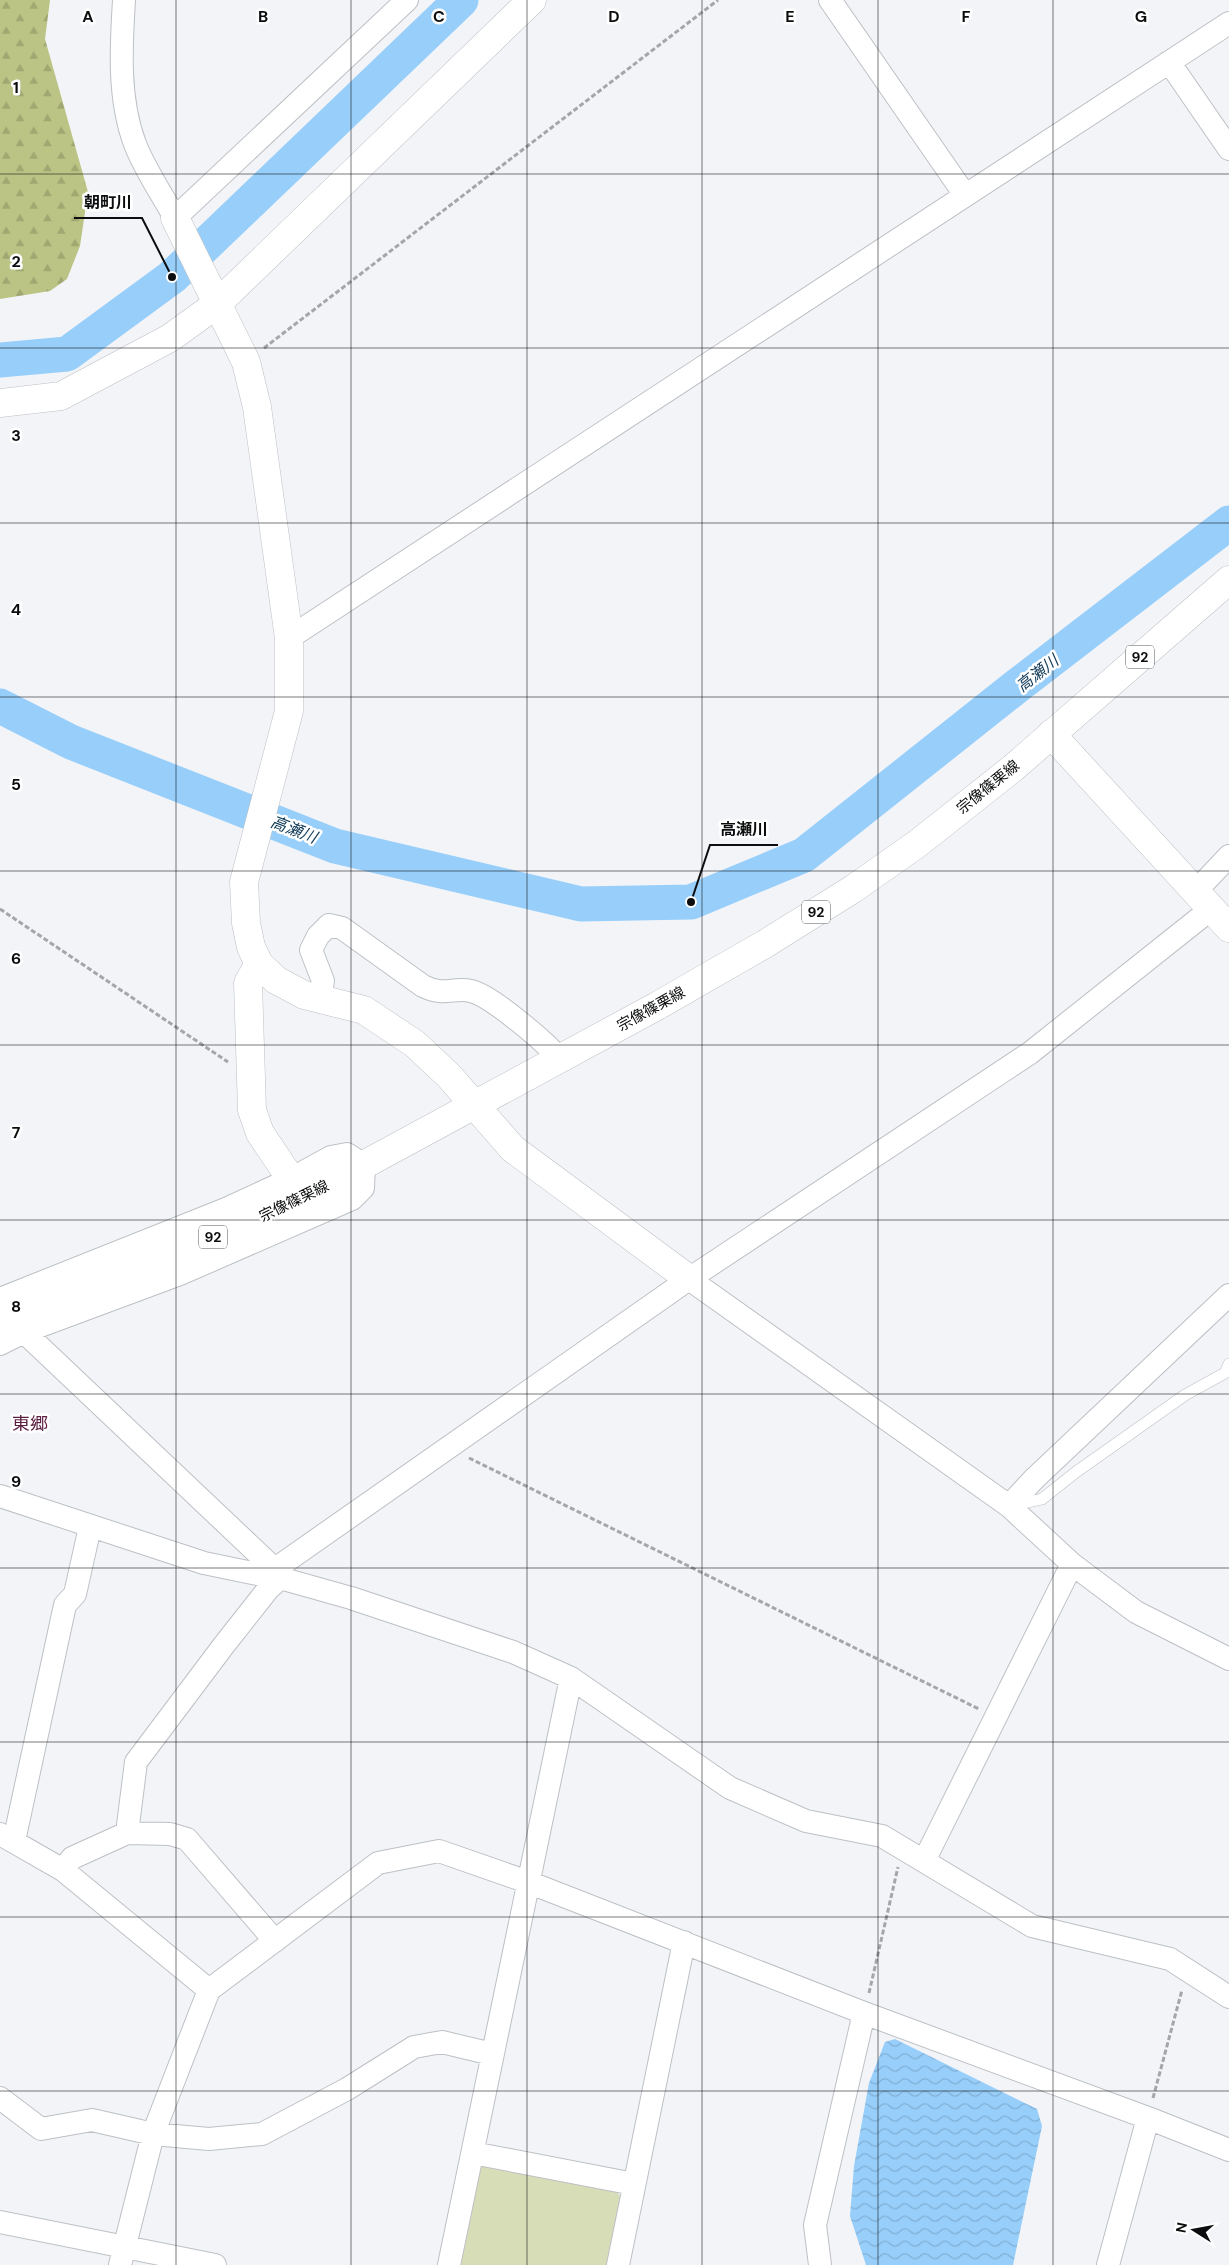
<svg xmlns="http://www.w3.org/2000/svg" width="1229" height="2265" viewBox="0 0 1229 2265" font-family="'DM Sans','Noto Sans JP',sans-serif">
	<defs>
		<pattern id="forest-firs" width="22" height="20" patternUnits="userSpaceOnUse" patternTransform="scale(1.25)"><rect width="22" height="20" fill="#bbc484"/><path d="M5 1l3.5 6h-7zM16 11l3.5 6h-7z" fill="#a0a771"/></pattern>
		<pattern id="water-waves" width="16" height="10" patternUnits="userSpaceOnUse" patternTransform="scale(1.25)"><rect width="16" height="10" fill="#97cefa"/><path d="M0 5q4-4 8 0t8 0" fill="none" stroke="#81b0d5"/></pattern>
	</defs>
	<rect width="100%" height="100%" fill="#f2f4f8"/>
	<path fill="url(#forest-firs)" d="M0,0h50l-5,39 43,153 -8,54 -13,33 -17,12 -50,8z"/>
	<path fill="#d7ddb7" d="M487,2161l128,29 7,8 -15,67h-150l21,-97z"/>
	<path fill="url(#water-waves)" d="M895,2039l142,70 5,17 -29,139h-147l-16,-49 4,-50 15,-83 16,-41z"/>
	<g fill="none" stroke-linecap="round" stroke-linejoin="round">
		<path stroke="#97cefa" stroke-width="35" d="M0,360l67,-6 105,-77 289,-277
			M0,706l71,36 264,104 246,58 110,-2 113,-47 213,-169 212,-163"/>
		<defs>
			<path id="lane" d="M1015,1505l27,-6 34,-27 109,-77 40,-22 4,-9"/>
			<path id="street" d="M124,0c-3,47 -6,99 11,144 10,26 27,50 40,74l232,-218
				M830,0l135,195
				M1169,62l60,87
				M289,638l940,-615
				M1195,892l34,-36
				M320,998l3,-17 -12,-31 7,-14 11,-11 13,3 81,58c22,11 29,1 48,5 21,5 74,51 89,68
				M689,1279l320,227 63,58 64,48 93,47
				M0,1299l226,-90 65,-30 40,-22 16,-3 17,11 -1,23 -11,11 -172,75 -156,58 -24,12
				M24,1332l261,247
				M0,1496l204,67 83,17 64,18 162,54 58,26 159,110 76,33 76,15 150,90 138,33 59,38
				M1009,1506l25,-27 195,-184
				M275,1569l414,-290 341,-226 181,-144
				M127,1833l43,1 17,5 88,102
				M0,1834l63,36 146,120
				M14,1841l51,-236 10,-11 15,-67
				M924,1861l148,-297
				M63,1870l9,-12 55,-25 9,-71 88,-117 45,-57 10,-9
				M0,2098l41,31 51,-9 61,14 56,5 53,-5 85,-45 67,-42 28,-5 50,12
				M473,2153l161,31
				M0,2222l215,43
				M120,2265l33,-131 56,-144 169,-127 61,-12 89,31 336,131 284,105 81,32
				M449,2265l122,-587
				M618,2265l66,-323
				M820,2265l-5,-40 49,-212
				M1108,2265l40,-147"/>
			<path id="secondary" d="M175,218l71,144 11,45 32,231v73l-45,171 2,41 5,24 8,17 17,16 28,15 60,15 51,34 34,32 64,73 176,130
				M0,403l61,-7 109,-58 47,-34 315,-304
				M1051,734l178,194
				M259,964l-11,19 4,127 8,23 31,46"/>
			<path id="primary" d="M0,1321l263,-105 71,-35 323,-175 108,-62 88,-55 64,-45 96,-76 216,-188"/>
		</defs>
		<use href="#lane" stroke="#bdc0c4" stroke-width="12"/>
		<use href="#street" stroke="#bdc0c4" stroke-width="24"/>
		<use href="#secondary" stroke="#bdc0c4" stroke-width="29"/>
		<use href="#primary" stroke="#bdc0c4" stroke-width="29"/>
		<path stroke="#a5a6a9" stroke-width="3" stroke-dasharray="5 2.5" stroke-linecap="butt" d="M264,348l454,-348
			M0,909l228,153
			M469,1458l510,251
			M869,1993l29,-126
			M1153,2098l29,-108"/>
		<use href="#lane" stroke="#fff" stroke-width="11"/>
		<use href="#street" stroke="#fff" stroke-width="22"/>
		<use href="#secondary" stroke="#fff" stroke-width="28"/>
		<use href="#primary" stroke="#fff" stroke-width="28"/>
	</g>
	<path fill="none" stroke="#0c0d0e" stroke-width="1" stroke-opacity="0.55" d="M176,0v2265M351,0v2265M527,0v2265M702,0v2265M878,0v2265M1053,0v2265M0,174h1229M0,348h1229M0,523h1229M0,697h1229M0,871h1229M0,1045h1229M0,1220h1229M0,1394h1229M0,1568h1229M0,1742h1229M0,1917h1229M0,2091h1229"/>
	<g text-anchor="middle" stroke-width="5" stroke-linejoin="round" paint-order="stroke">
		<g fill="#fff" stroke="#555656" stroke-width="1">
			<rect x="1126" y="645.5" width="28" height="23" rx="4"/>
			<rect x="802" y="900.5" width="28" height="23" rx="4"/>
			<rect x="199" y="1225.5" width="28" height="23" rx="4"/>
		</g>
		<g font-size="14" font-weight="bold" fill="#0c0d0e">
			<text x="1140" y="662">92</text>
			<text x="816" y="917">92</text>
			<text x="213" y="1242">92</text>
		</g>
		<g font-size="15" fill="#0c0d0e" stroke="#fff">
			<text transform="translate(988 787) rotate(-39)" y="5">宗像篠栗線</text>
			<text transform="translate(651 1009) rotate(-29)" y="5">宗像篠栗線</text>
			<text transform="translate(294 1201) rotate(-26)" y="5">宗像篠栗線</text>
		</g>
		<g font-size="16" font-style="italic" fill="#0f3956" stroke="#fff">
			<text transform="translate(1037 673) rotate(-38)" y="6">高瀬川</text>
			<text transform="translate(294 829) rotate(21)" y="6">高瀬川</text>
		</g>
		<g font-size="18" fill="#5c1e41" stroke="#fff">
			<text x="30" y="1430">東郷</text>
		</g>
	</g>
	<g font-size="16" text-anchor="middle" font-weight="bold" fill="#0c0d0e" stroke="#fff" stroke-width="5" stroke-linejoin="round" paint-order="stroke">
		<text x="88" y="22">A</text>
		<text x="263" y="22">B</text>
		<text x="439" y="22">C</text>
		<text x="614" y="22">D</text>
		<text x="790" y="22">E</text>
		<text x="966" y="22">F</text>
		<text x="1141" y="22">G</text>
		<text x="16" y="93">1</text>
		<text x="16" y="267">2</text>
		<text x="16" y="441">3</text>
		<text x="16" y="615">4</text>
		<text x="16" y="790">5</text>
		<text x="16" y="964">6</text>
		<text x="16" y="1138">7</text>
		<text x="16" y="1312">8</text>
		<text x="16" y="1487">9</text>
	</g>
	<path fill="none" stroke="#0c0d0e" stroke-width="2" d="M172 277L142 218H74M691 902L710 845H778"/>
	<g fill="#0c0d0e" stroke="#fff" stroke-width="2">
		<circle cx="172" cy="277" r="5"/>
		<circle cx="691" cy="902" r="5"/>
	</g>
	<g font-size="16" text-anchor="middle" font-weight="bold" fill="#0c0d0e" stroke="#fff" stroke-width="5" stroke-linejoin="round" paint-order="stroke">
		<text x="108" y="208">朝町川</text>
		<text x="744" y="835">高瀬川</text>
	</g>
	<g transform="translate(1194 2230) rotate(281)" stroke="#ffffff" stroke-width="4" paint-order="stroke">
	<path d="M0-4L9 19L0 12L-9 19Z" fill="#0c0d0e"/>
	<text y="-8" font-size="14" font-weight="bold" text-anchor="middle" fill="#0c0d0e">N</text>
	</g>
</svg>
